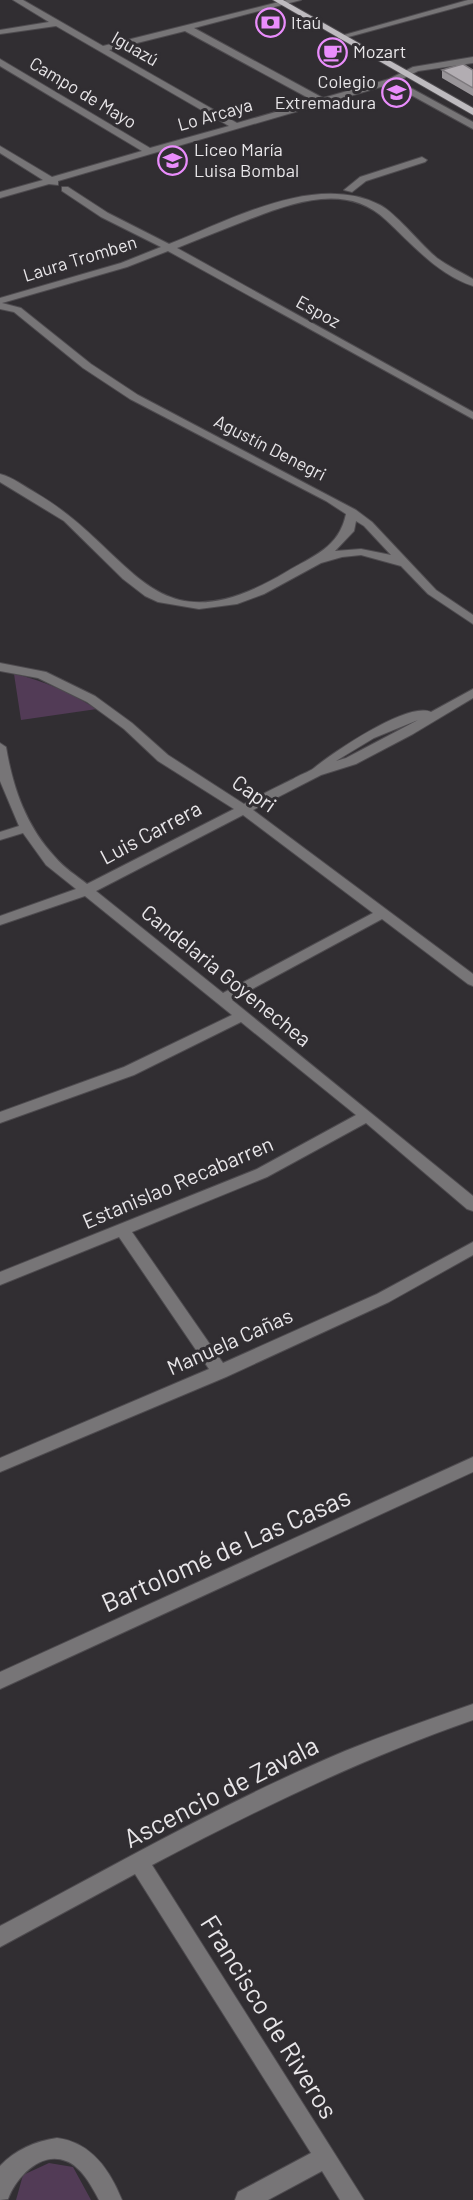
<svg xmlns="http://www.w3.org/2000/svg" width="473" height="2200" viewBox="0 0 473 2200" font-family="Barlow,sans-serif">
	<rect width="100%" height="100%" fill="#312e32"/>
	<path fill="#523b56" d="M14,674c32,7 56,19 83,35l-76,11z
		M49,2163l24,4 18,33h-75l7,-25z"/>
	<g fill="none" stroke-linecap="round" stroke-linejoin="round">
		<defs>
			<path id="minor" d="M13,0h10l80,46 184,-46h14l-107,28 129,70 66,-19 24,-12 60,-10v6l-55,8 -20,10 75,41v7l-82,-45 -333,97v4l-9,-1 -49,14v-6l43,-12 -43,-27v-7l52,31 90,-26 -142,-85v-7l150,89 79,-22 -173,-100 -56,8v-4l49,-8zM185,31l129,70 -77,22 -128,-73z
				M468,0h5v3l-132,36 -4,-2z
				M422,157l5,3 -2,2 -59,19 -14,11 -8,-2 16,-13z
				M62,187h6l40,26 61,31c62,-24 147,-72 211,-39 16,8 41,40 57,53 11,8 24,14 36,21v7c-35,-11 -61,-42 -87,-66 -41,-39 -96,-16 -141,1 -23,9 -46,18 -68,27l296,164v7l-305,-168 -41,16 -125,36 19,5 70,56 47,31 218,115 16,12 64,68 37,25v9l-45,-30 -27,-28 -40,-11 -19,2 -21,6 -57,31 -27,10 -38,5 -41,-7 -13,-6 -22,-17 -59,-58 -64,-39v-8c13,3 25,13 36,19 101,59 114,160 250,79 27,-16 53,-24 60,-58l-20,-13 -196,-102 -47,-31 -69,-56 -14,-3v-11l121,-35 40,-16 -60,-30 -39,-26zM356,521l8,5 27,29 -30,-6 -26,2 19,-20z
				M0,663l46,9 49,24 37,27 36,32 76,49c16,-9 33,-17 49,-25 6,-4 16,-7 21,-11 18,-15 94,-67 117,-56l42,-23v9l-60,36 -57,30 -35,11 -68,35 220,164v12l-5,-2 -86,-65 -150,81 241,196v15l-6,-2 -101,-86 -99,54 -135,55 91,131 154,-69 96,-52v13l-84,47 -163,75 -226,95v-14l209,-89 -90,-132 -119,48v-13l257,-103 99,-54 -115,-93 -107,53 -134,48v-11l124,-45 108,-52 -147,-119 -85,29v-9l76,-27 -30,-24 -23,-32 -23,7v-8l19,-6 -19,-45v-38l6,4c7,41 20,79 49,110 9,11 22,19 32,27l147,-75 -76,-48 -34,-32 -37,-27 -49,-24 -38,-7zM418,720l-72,38 -10,3 38,-23zM243,815l130,98 -150,80 -127,-102z
				M473,1457v15l-473,217v-17z
				M473,1704v16c-112,39 -217,90 -321,145l212,335h-24l-18,-29 -54,29h-33l3,-8 73,-39 -176,-279 -135,73v-21c113,-60 226,-125 345,-175 42,-17 85,-32 128,-47z
				M57,2138c34,4 53,32 65,62h-23c-7,-13 -18,-34 -33,-39 -26,-10 -50,17 -58,38l-8,1v-34c15,-16 35,-25 57,-28z"/>
			<path id="major" d="M273,0h10l190,108v7z"/>
		</defs>
		<use href="#minor" stroke="#4e4b4f" stroke-width="2"/>
		<use href="#major" stroke="#4e4b4f" stroke-width="2"/>
		<use href="#minor" fill="#777577" fill-rule="evenodd"/>
		<use href="#major" fill="#bebbbf" fill-rule="evenodd"/>
	</g>
	<path fill="#999599" d="M442,70h31v26l-31,-18z"/>
	<path fill="#b2adb2" stroke="#7d797d" stroke-width="1.5" d="M463,64l10,6v18l-31,-18z"/>
	<defs>
		<symbol id="bank-ring" viewBox="-11 -11 22 22"><circle r="9.5" fill="#312e32" stroke="#ea8dfc" stroke-width="1.5"/><path d="M-6-4H6V4H-6ZM0-2.3a2.3 2.3 0 1 0 0 4.6a2.3 2.3 0 1 0 0-4.6Z" fill="#ea8dfc"/></symbol>
		<symbol id="cafe-ring" viewBox="-11 -11 22 22"><circle r="9.5" fill="#312e32" stroke="#ea8dfc" stroke-width="1.5"/><path d="M-5.5-4.5H6V0H3Q3 3.5 0 3.5H-2.5Q-5.5 3.5-5.5 0ZM3-3.2v2h1.7v-2ZM-6 4.5H4V6H-6Z" fill="#ea8dfc"/></symbol>
		<symbol id="school-ring" viewBox="-11 -11 22 22"><circle r="9.5" fill="#312e32" stroke="#ea8dfc" stroke-width="1.5"/><path d="M0-5L7-2L0 1L-7-2ZM-4 1L0 2.5L4 1V4Q0 6-4 4Z" fill="#ea8dfc"/></symbol>
	</defs>
	<g fill-rule="evenodd">
		<use href="#bank-ring" x="254" y="6" width="33" height="33"/>
		<use href="#cafe-ring" x="316" y="36" width="33" height="33"/>
		<use href="#school-ring" x="380" y="76" width="33" height="33"/>
		<use href="#school-ring" x="156" y="144" width="33" height="33"/>
	</g>
	<g text-anchor="middle" stroke-width="6" stroke-linejoin="round" paint-order="stroke">
		<g font-size="18" fill="#e8e6e9" stroke="#312e32" text-anchor="start">
			<text x="291" y="29">Itaú</text>
			<text x="353" y="58">Mozart</text>
			<text x="376" y="88" text-anchor="end">Colegio<tspan x="376" dy="21">Extremadura</tspan></text>
			<text x="194" y="156">Liceo María<tspan x="194" dy="21">Luisa Bombal</tspan></text>
		</g>
		<g font-size="18" fill="#e8e6e9" stroke="#312e32">
			<text transform="translate(135 49) rotate(30)" y="6">Iguazú</text>
			<text transform="translate(83 93) rotate(31)" y="6">Campo de Mayo</text>
			<text transform="translate(215 115) rotate(-16)" y="6">Lo Arcaya</text>
			<text transform="translate(80 259) rotate(-17)" y="6">Laura Tromben</text>
			<text transform="translate(318 312) rotate(29)" y="6">Espoz</text>
			<text transform="translate(270 448) rotate(27)" y="6">Agustín Denegri</text>
		</g>
		<g font-size="21" fill="#e8e6e9" stroke="#312e32">
			<text transform="translate(254 794) rotate(35)" y="7">Capri</text>
			<text transform="translate(151 833) rotate(-28)" y="7">Luis Carrera</text>
			<text transform="translate(226 976) rotate(39)" y="7">Candelaria Goyenechea</text>
			<text transform="translate(178 1183) rotate(-23)" y="7">Estanislao Recabarren</text>
			<text transform="translate(230 1342) rotate(-24)" y="7">Manuela Cañas</text>
		</g>
		<g font-size="26" fill="#e8e6e9" stroke="#312e32">
			<text transform="translate(226 1550) rotate(-24)" y="9">Bartolomé de Las Casas</text>
			<text transform="translate(221 1792) rotate(-27)" y="9">Ascencio de Zavala</text>
			<text transform="translate(269 2017) rotate(58)" y="9">Francisco de Riveros</text>
		</g>
	</g>
</svg>
